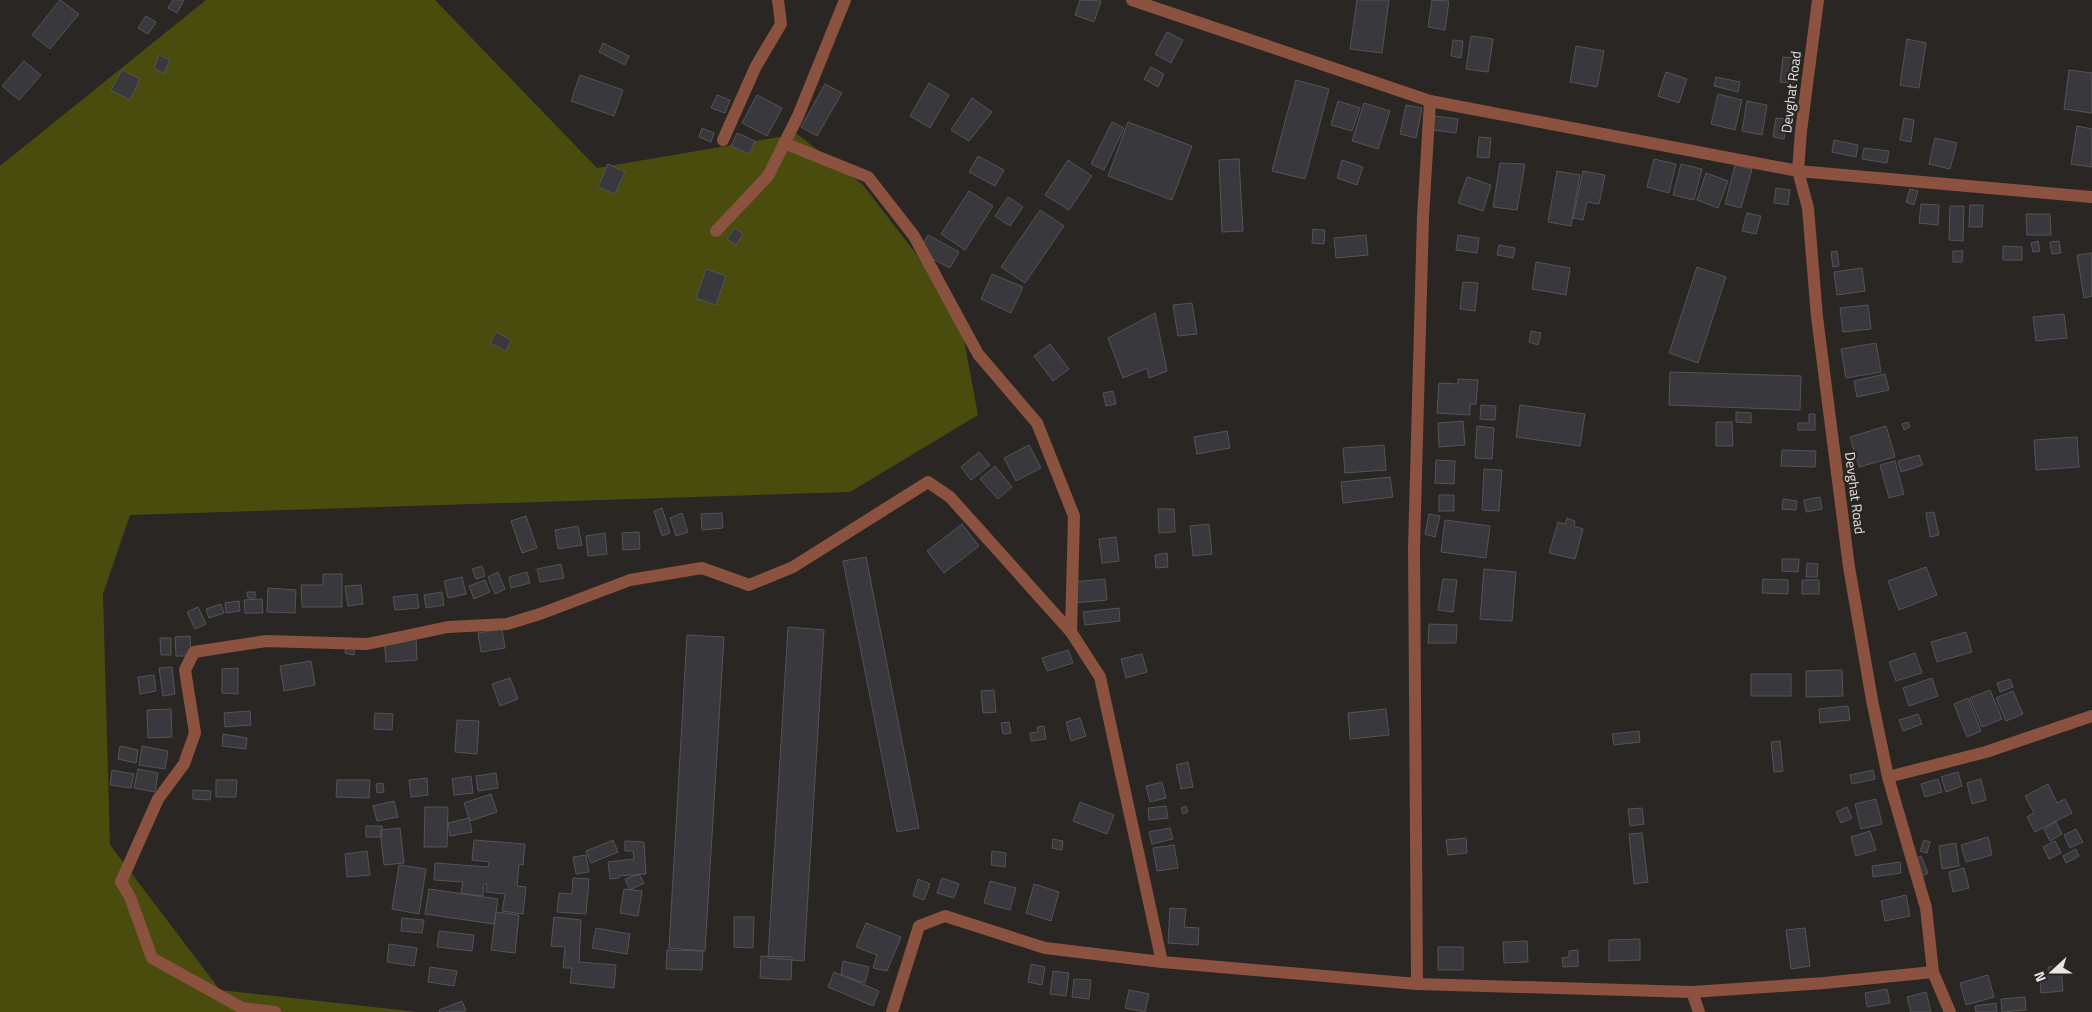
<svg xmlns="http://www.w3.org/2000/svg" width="2092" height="1012" viewBox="0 0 2092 1012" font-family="'Titillium Web',sans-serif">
	<rect width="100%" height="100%" fill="#2a2624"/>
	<path fill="#4a4c0e" d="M206,0h229l162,168 200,-34 66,51 95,123 20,107 -128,77 -720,23 -27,79 7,251 110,145 198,22h-418v-846z"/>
	<path fill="#39383c" stroke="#545458" d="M60,0l19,14 -29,35 -18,-14z
		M173,0h11l-7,13 -9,-5z
		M1080,0l21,1 -7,21 -19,-7z
		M1357,0h32l-7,53 -32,-4z
		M1432,0l17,1 -4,29 -17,-3z
		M146,16l10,6 -8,12 -10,-6z
		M1167,32l16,8 -12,23 -16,-9z
		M1471,36l22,3 -5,33 -22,-3z
		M1907,39l19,4 -7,45 -19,-3z
		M1453,40l10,1 -2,17 -10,-2z
		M603,43l26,13 -4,9 -26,-13z
		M1576,46l28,5 -7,36 -27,-5z
		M159,55l11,5 -6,13 -10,-4z
		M1783,57l13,1 -2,25 -14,-1z
		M24,61l17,14 -22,25 -17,-14z
		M1151,67l13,7 -6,13 -14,-8z
		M122,70l18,9 -10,21 -19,-10z
		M2069,70l23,3v40l-28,-4z
		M1666,72l21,7 -8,24 -21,-7z
		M580,75l43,15 -9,26 -43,-15z
		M1716,77l24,5 -2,10 -24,-6z
		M1296,80l33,9 -24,90 -33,-8z
		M929,83l20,12 -19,33 -20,-12z
		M825,84l17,9 -25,43 -16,-9z
		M1718,94l24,6 -7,30 -24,-6z
		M717,95l13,5 -5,13 -14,-5z
		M757,95l25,13 -15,28 -25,-13z
		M972,98l20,14 -23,29 -18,-11z
		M1338,101l22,7 -8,23 -21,-6z
		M1747,101l20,4 -5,30 -20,-4z
		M1364,103l26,8 -12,38 -26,-8z
		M1406,105l16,3 -6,30 -16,-4z
		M1435,116l23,3 -2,14 -23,-3z
		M1776,118l11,1 -3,20 -11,-2z
		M1904,118l10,2 -3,22 -11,-2z
		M1112,122l12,6 -20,42 -13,-6z
		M1128,122l64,24 -20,54 -64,-24z
		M2077,126l15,3v38l-21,-3z
		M702,128l12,5 -3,9 -12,-5z
		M737,133l18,8 -6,13 -18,-8z
		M1479,137l12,1 -2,20 -12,-1z
		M1935,138l22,5 -7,26 -21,-5z
		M1834,140l24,5 -2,12 -24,-5z
		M1864,148l25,3 -2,12 -25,-4z
		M978,156l26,14 -9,16 -26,-14z
		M1239,159l4,72 -21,1 -3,-72z
		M1654,159l22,5 -7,29 -22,-6z
		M1068,160l24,16 -23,34 -24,-15z
		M1342,160l21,7 -6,18 -20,-7z
		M1500,163l25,1 -8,46 -24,-3z
		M608,164l17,8 -10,22 -17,-7z
		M1681,164l21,5 -8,31 -21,-5z
		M1735,165l17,4 -11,39 -16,-4z
		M1557,171l23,4 -9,51 -23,-4z
		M1583,171l22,4 -6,29 -12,-2 -4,18 -10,-2z
		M1706,173l22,8 -10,27 -21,-8z
		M1467,177l24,8 -8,26 -25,-8z
		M1776,188l14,2 -2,15 -14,-2z
		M1910,189l8,2 -4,14 -8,-3z
		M969,191l24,15 -28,44 -24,-16z
		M1008,197l15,10 -13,19 -15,-10z
		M1921,204l18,1 -1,20 -19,-2z
		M1970,205h13l-1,22h-13z
		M1950,206h14l-1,35 -14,-1z
		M1040,210l24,16 -39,57 -24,-16z
		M1747,213l14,3 -5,18 -14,-3z
		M2026,214h24l1,21h-24z
		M735,228l8,6 -7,11 -9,-6z
		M1313,229l12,1 -1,14 -12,-1z
		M928,235l31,17 -9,16 -31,-16z
		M1366,235l2,20 -32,3 -2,-20z
		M1458,235l21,3 -2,15 -21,-3z
		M2038,241l2,10 -7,1 -2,-9z
		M2059,241l2,12 -9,1 -2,-12z
		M1499,245l16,3 -2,10 -16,-3z
		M2003,246l19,1v13h-19z
		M1837,251l2,15 -6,1 -2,-15z
		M1953,251h10l-1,11h-9z
		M2092,253v43l-8,2 -7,-43z
		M1536,262l34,6 -4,27 -34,-6z
		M1697,267l29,10 -28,86 -29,-10z
		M1862,268l3,23 -28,4 -3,-23z
		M706,269l20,7 -10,29 -20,-7z
		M992,274l31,13 -12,26 -30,-14z
		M1463,282l15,1 -3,28 -15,-2z
		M1192,303l5,31 -19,2 -5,-31z
		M1868,305l3,24 -28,3 -3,-24z
		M1155,313l12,58 -18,7 -2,-10 -24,10 -15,-40z
		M2064,314l3,24 -31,3 -3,-24z
		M1531,331l10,2 -3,12 -9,-3z
		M496,332l15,8 -5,11 -16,-8z
		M1876,343l5,29 -35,6 -5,-29z
		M1050,344l19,25 -16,12 -19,-25z
		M1670,372l131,4 -1,34 -131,-5z
		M1885,374l4,16 -32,7 -3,-16z
		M1458,379l20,1 -2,24h-6v11l-33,-2 2,-30 19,1z
		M1113,391l3,13 -10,2 -3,-13z
		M1481,405l15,1 -1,14 -15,-1z
		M1520,405l65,9 -5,32 -64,-9z
		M1736,412l15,1v10l-15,-1z
		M1809,414h6v16h-17v-7h11z
		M1463,421l2,24 -26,2 -1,-24z
		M1716,422h16l1,24h-17z
		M1908,422l2,5 -6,3 -2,-6z
		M1477,426l17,2 -2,31 -17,-1z
		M1886,426l9,31 -36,10 -9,-30z
		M1227,431l3,17 -33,6 -3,-17z
		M2077,437l2,30 -43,3 -2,-30z
		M1029,445l12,23 -25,13 -12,-23z
		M1384,445l2,25 -41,3 -2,-25z
		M1782,450l34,1 -1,16 -34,-1z
		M979,452l11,13 -19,15 -10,-13z
		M1919,455l4,10 -22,7 -3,-11z
		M1436,460l19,1 -1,23 -19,-1z
		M1895,461l9,33 -15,4 -9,-33z
		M995,466l17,21 -14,12 -18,-20z
		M1484,469l18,1 -3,41 -17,-1z
		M1390,477l3,20 -50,6 -2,-21z
		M1439,495h15v16h-15z
		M1820,497l2,12 -16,3 -2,-12z
		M1783,499l14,2 -1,9 -14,-1z
		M662,508l8,25 -8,3 -8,-25z
		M1158,509h16l1,23 -16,1z
		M1934,512l5,23 -9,2 -4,-24z
		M682,513l6,19 -12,4 -6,-18z
		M722,513l1,15 -21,2 -1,-16z
		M1429,514l11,2 -5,21 -10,-3z
		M526,516l11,32 -15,5 -11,-32z
		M1567,518l8,3 -1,5 9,3 -8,30 -26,-6 9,-31 7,2z
		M1445,520l45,6 -4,32 -45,-6z
		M962,524l17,22 -35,27 -17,-22z
		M1209,524l3,30 -19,2 -3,-30z
		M578,526l4,19 -24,4 -3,-19z
		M639,532l1,17 -17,1 -1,-17z
		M605,533l2,21 -19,2 -2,-20z
		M1116,537l3,24 -17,2 -3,-24z
		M1167,553l1,14 -12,1 -1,-13z
		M866,557l53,271 -22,4 -54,-271z
		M1782,559h17l-1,13 -16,-1z
		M1807,563l11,1 -1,13h-11z
		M561,564l3,14 -24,4 -3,-13z
		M482,566l3,10 -9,3 -4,-10z
		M1926,567l11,28 -38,15 -11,-29z
		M1484,569l32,3 -4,49 -32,-2z
		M498,572l7,17 -10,5 -7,-17z
		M527,572l3,11 -19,5 -2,-11z
		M323,574h19v33h-40l-1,-22h22z
		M462,577l4,17 -18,4 -4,-17z
		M1105,579l2,21 -32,3 -3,-21z
		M1443,579l14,1 -4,32 -15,-2z
		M1763,579l25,1v14l-26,-1z
		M485,580l5,12 -16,7 -5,-13z
		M1802,580h17v14h-17z
		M361,585l2,19 -15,2 -3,-20z
		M268,588l28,2 -1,23 -28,-1z
		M247,592h8v6h-7z
		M442,592l2,13 -18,3 -2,-13z
		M417,594l2,14 -24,2 -2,-13z
		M262,599l1,14h-18l-1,-13z
		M239,601l1,10 -14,2 -1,-10z
		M221,604l3,9 -15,5 -3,-9z
		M198,607l8,17 -11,5 -8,-17z
		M1119,608l1,13 -35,4 -2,-13z
		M1429,624l28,1 -1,18h-28z
		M788,627l36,3 -20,331 -36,-3z
		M502,629l3,19 -24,4 -3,-19z
		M1966,632l6,20 -35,10 -6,-20z
		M687,635l37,2 -19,314 -36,-3z
		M190,636l1,20h-15l-1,-19z
		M416,637l1,23 -31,2 -2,-24z
		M160,638h11v17h-10z
		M347,638l9,1 -2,16 -9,-2z
		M1068,650l5,13 -26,8 -5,-13z
		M1915,653l7,20 -26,8 -7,-19z
		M1142,654l5,18 -21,6 -5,-19z
		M311,661l4,24 -31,6 -4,-25z
		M172,667l3,27 -12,2 -4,-28z
		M238,668v26l-16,-1v-24z
		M1842,670l1,26 -37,1v-26z
		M1751,674h40v22h-40z
		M154,675l2,16 -16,3 -2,-17z
		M510,678l8,21 -18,7 -8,-22z
		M1932,678l6,18 -29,10 -6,-18z
		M2010,679l3,8 -13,5 -3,-9z
		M994,690l2,22 -13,1 -2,-22z
		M1990,690l12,29 -20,8 -12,-29z
		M2013,691l10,23 -17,7 -10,-23z
		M1968,698l13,33 -14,6 -13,-33z
		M1848,706l2,14 -30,3 -1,-14z
		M171,709l1,28 -24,1 -1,-28z
		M1386,709l3,26 -39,4 -2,-26z
		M250,711l1,14 -26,2 -1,-14z
		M375,713l18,1 -1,16 -18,-1z
		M1918,714l4,10 -19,7 -4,-11z
		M1080,718l6,18 -15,5 -5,-19z
		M457,720l22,1 -2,33 -22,-2z
		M1009,722l2,11 -8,1 -2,-11z
		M1044,726l2,13 -15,2 -1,-8 8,-1 -1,-5z
		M1639,731l1,11 -26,3 -2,-11z
		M223,734l24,4 -1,11 -24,-3z
		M1780,741l3,30 -9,1 -3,-30z
		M120,746l18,4 -2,13 -18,-4z
		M142,746l26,5 -3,18 -26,-4z
		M1188,762l5,25 -12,2 -5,-24z
		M138,769l20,4 -3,19 -21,-4z
		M112,770l22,4 -3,14 -21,-3z
		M1873,770l2,9 -23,5 -2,-9z
		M1958,772l4,14 -16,6 -5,-15z
		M496,773l2,15 -20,3 -2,-15z
		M471,776l2,17 -19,2 -2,-16z
		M427,778l1,17 -17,2 -2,-17z
		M1938,779l4,13 -17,5 -4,-13z
		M1981,779l5,21 -14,4 -5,-21z
		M216,780h21l-1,17h-20z
		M337,780h33l-1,18 -33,-1z
		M1162,782l4,16 -16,4 -4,-16z
		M383,783l1,9 -7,1 -1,-9z
		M2048,784l9,19 8,-4 7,14 -37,19 -8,-15 7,-4 -9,-17z
		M193,790l18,1 -1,9 -17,-1z
		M491,794l6,18 -27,9 -6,-18z
		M1876,799l6,25 -21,5 -6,-25z
		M394,801l4,16 -21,4 -4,-15z
		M1080,802l34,13 -7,19 -34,-13z
		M1166,806l2,12 -19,2 -1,-12z
		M1186,806l2,6 -5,2 -2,-6z
		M425,807h23l-1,40h-23z
		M1847,807l5,11 -11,5 -5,-11z
		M1642,808l2,16 -14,2 -2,-17z
		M469,818l3,14 -22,4 -2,-13z
		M2056,822l6,12 -12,7 -6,-12z
		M366,826h16v11h-16z
		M400,828l4,35 -20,2 -4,-35z
		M1170,828l3,11 -21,5 -3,-12z
		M2076,829l7,13 -13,6 -6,-13z
		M1870,831l6,19 -20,6 -5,-19z
		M1642,833l6,49 -14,2 -5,-50z
		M1988,837l4,18 -26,7 -5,-17z
		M1466,838l1,15 -19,2 -2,-15z
		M1053,839l10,2 -1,9 -10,-2z
		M474,840l51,4 -2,21 -4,-1 -2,22 9,1 -3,27 -21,-3 3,-17 -19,-2 1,-8h-3l-1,12 -22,-3 2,-11 -29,-2 1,-17 53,4 1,-5 -17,-2z
		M613,840l5,12 -27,11 -5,-12z
		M1924,840l6,2 -3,11 -7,-2z
		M625,841l19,1 2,32 -27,2v2l-9,1 -2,-17 26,-3 -1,-8h-8z
		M2055,841l6,12 -12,6 -6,-12z
		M1956,843l3,23 -17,3 -3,-23z
		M1174,845l4,23 -21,3 -4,-23z
		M2076,849l3,7 -13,7 -3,-7z
		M367,851l3,24 -23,2 -2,-23z
		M992,851l14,2 -1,14 -14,-2z
		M586,855l3,17 -13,2 -3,-17z
		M1921,856l7,17 -6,3 -7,-17z
		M1900,862l1,11 -28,4 -1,-11z
		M399,865l27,4 -7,45 -27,-5z
		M1964,868l5,20 -16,4 -4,-20z
		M639,874l5,9 -14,7 -5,-11z
		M573,878l16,1 -3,35 -29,-2 2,-19 13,1z
		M942,878l17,6 -5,14 -17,-5z
		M918,879l12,5 -6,16 -11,-4z
		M990,881l26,7 -6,22 -26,-7z
		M1034,884l25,8 -8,29 -25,-8z
		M429,889l69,10 -4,25 -69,-10z
		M624,889l18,2 -4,25 -18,-3z
		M1906,895l4,21 -25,5 -4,-20z
		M1170,908l16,1 -2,18 15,1 -1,17 -30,-2z
		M496,912l23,3 -4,38 -24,-3z
		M554,917l27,3 -2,42 37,3 -2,23 -44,-5 2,-15h-9l2,-21 -14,-1z
		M734,917h20l-1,31 -19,-1z
		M402,918l22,2 -2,13 -21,-2z
		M866,923l35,14 -14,34 -14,-3 4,-13 -21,-8z
		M596,928l34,6 -3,20 -35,-6z
		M1805,928l5,38 -19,3 -5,-39z
		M439,931l35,4 -2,16 -35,-4z
		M1640,939v21l-31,1v-21z
		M1527,941l1,21 -24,1 -1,-21z
		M389,944l28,4 -3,18 -27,-4z
		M1438,947h25v23h-25z
		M667,950l36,1 -1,19 -36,-1z
		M1578,950v16l-15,1 -1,-9 7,-1v-6z
		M761,956l31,1 -1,23 -31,-2z
		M843,961l26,6 -4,16 -24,-8z
		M1031,964l14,3 -3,18 -14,-3z
		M2061,966l2,25 -22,2 -1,-17h9l-1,-9z
		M430,967l27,4 -3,15 -26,-4z
		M1053,971l16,2 -3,23 -16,-2z
		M834,972l45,19 -6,15 -45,-19z
		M1988,975l6,22 -28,8 -6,-22z
		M1074,979l17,1 -2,19 -17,-2z
		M1887,989l3,14 -23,4 -2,-14z
		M1129,990l20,4 -4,18 -20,-4z
		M1926,992l5,20h-20l-4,-15z
		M2025,997l1,13 -24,2 -1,-13z
		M462,1001l4,10 -26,1 -1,-2z
		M1996,1003l1,9h-21l-1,-6z"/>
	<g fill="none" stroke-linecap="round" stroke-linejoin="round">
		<path stroke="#8a523f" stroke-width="12" d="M1132,0l298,101 368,70 294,26
			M1818,0l-17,131 -3,40 10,37 9,109 32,250 23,133 16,77 98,-25 106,-36
			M1430,101l-7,116 -9,331 3,436 275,8 132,-9 109,-11 17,40
			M723,140l33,-74 25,-42 -3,-24
			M784,143l84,34 46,59 64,118 59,69 37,93 -3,116
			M716,231l52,-55 30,-60 47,-116
			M1888,777l38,131 7,64
			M1692,992l7,20
			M275,1012l-33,-4 -90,-50 -22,-61 -9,-15 37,-83 26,-35 11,-31 -10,-63 9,-18 72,-11 101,3 81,-17 59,-3 33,-10 90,-34 72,-12 47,17 44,-18 135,-85 22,15 121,135 29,45 62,285
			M892,1012l27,-86 26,-10 100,32 117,14 255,22"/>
	</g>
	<g text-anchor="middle" stroke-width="4.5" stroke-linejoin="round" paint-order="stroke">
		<g font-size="14" fill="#e8e5e3" stroke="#2a2624">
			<text transform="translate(1791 92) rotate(-83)" y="5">Devghat Road</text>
			<text transform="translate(1855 493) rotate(83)" y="5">Devghat Road</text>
		</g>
	</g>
	<g transform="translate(2052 972) rotate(249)" stroke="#2a2624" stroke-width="4" paint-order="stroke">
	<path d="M0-4L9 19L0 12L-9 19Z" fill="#e8e5e3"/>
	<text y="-8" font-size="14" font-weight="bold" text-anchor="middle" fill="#e8e5e3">N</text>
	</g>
</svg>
